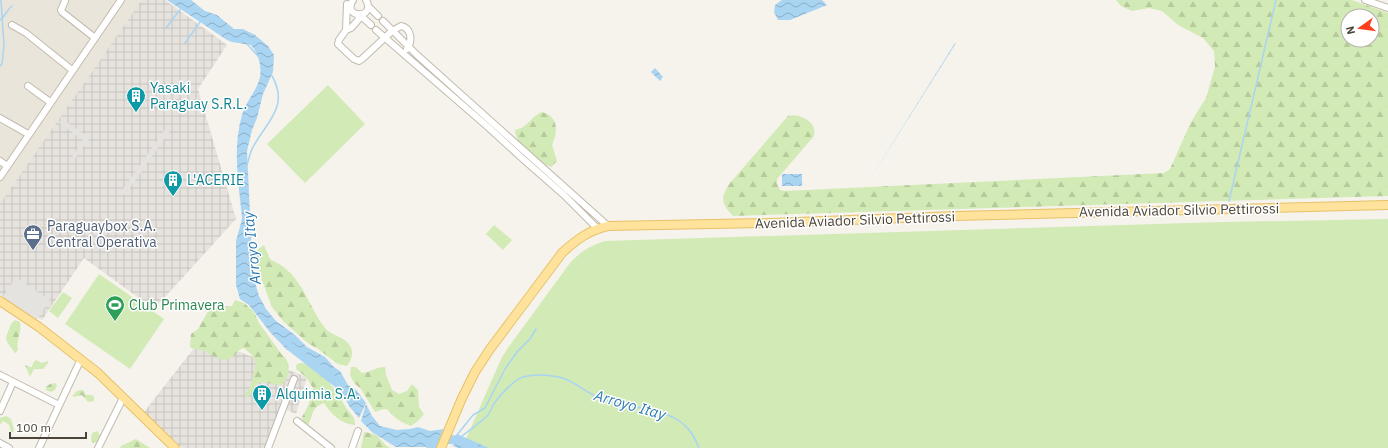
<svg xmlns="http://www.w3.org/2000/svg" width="1388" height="448" viewBox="0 0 1388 448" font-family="'IBM Plex Sans',sans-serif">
	<defs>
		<pattern id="industrial-grid" width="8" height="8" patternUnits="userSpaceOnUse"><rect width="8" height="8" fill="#e6e2dd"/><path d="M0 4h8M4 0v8" fill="none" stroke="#c7c3be"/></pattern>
		<pattern id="forest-firs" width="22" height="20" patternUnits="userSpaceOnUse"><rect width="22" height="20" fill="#d2eab5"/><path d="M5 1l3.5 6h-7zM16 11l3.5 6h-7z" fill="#b6ca9c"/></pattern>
		<pattern id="water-waves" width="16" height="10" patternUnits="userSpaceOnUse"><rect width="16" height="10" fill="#a9d4f2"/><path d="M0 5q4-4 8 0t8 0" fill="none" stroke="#8caec5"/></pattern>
	</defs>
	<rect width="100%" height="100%" fill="#f6f3ec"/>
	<path fill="#eae5da" d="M0,0h151l-151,210z"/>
	<path fill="url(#industrial-grid)" d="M142,0h23l62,45 -29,44 38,130 -82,90 -70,-51 -42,62 -42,-25v-91z
		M202,338l105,39 -11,37 -13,-6 -17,40h-84l-38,-36z"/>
	<path fill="#d2eab5" d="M328,85l37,39 -60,59 -38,-39z
		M1388,219v229h-926l39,-89 6,-10 63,-86c10,-11 21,-18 35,-22l618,-19z
		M494,225l18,15 -9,10 -17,-16z
		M99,274l65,45 -34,50 -65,-45z
		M63,292l9,6 -14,20 -9,-7z"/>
	<path fill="url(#forest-firs)" fill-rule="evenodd" d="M1116,0h236l36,13v183l-655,20c-12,-13 -13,-18 -3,-33l58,-67c8,-3 25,4 26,13 1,2 0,5 0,7l-37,43v5l3,6 5,1 379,-18 6,-4 21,-47 15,-24 9,-31 -1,-16 -11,-13 -25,-13 -16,-14 -13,-3 -17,3 -11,-5zM1348,16h24v24h-24z
		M542,112c17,5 16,19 10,33l5,16 -6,6c-14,-6 -35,-20 -36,-37 14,-3 15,-13 27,-18z
		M264,245l6,14c5,3 12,6 16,10 18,15 25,41 39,59 6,7 18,9 23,15 7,8 4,16 -1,23l-9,-2 -7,-5 -14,-11 -8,-4 -26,-23 -11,-14 -15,-40v-17z
		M235,300l9,3 10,9 5,11 23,32c10,7 8,23 -1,30l-21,-3c-8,4 -7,12 -14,16l-1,-4 5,-7 6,-22 -3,-9 -9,-8c-7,1 -9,9 -15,11 -9,3 -17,-4 -24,-8 -5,-2 -10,0 -15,-4l1,-13 7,-5 12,-21 22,-2z
		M15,320l5,2c2,11 -4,16 -2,28l-3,3 -8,-11 -1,-5 5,-13z
		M36,360l6,3 6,-2v2l-5,6h-9l-4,8 -5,-12 4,2h3l1,-4z
		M300,363c20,0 37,30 47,46 4,6 8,7 8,16 -14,-1 -24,-11 -31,-22 -15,6 -9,11 -16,22l-4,1 -2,-9 6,-11 5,-18 -7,-11 -10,-8v-4z
		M351,367h5l6,6c10,-1 13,-6 23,-6l1,8 6,15 7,4 8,-3 5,-7 6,6 1,17 5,7 -6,7 -7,5c-5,-2 -10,-4 -15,-8 -9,-7 -6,-13 -21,-6l-14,-23 -7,-6 -4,-8z
		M55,383l2,2 -2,5 -4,2 -5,-2v-3l4,-3z
		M81,390l3,1 2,4h6l2,2v4l-6,1 -6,-7 -8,2 -2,-1 5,-5z
		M6,416l5,3 3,11 -1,2h-2l-2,-7 -5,-4 -2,1 -2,3v-7z
		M97,431l4,5 -4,6 -4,1 -2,-3 1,-7z
		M364,432c20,3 13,8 26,16h-29z
		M136,439l14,9h-30l1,-2z"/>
	<path fill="#e5e3e0" d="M62,119l28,19 -16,22 -3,-2 12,-18 -24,-17z
		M168,125l4,3 -47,67 -4,-3z
		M16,277l34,23 -14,21 -34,-23z"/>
	<path fill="url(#water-waves)" d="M167,0h24l14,11 12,4 17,14h9l12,6 13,11 6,9 -1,17 -10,22 -6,24 -5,12 -5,21 6,125 6,20 7,13 10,12 19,14 12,12 18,10 9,10 6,4 8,14 8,5 10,13 -7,15 -10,-12 -6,-12 -18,-23 -14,-12 -24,-9 -17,-18 -21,-27 -9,-6 -4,-14v-44l5,-18 1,-5c-3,-34 -10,-69 0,-103 4,-14 15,-24 18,-38 2,-11 -2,-24 -9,-32l-19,-3 -5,-2z
		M782,0h40l5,5 -37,15h-12l-4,-8 1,-7z
		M955,43h1l-89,141z
		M655,68l8,9 -3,4 -9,-9z
		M782,174h20v12h-20z
		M366,404l6,12 8,10 17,4 13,-1 8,-2 12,4 14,-2 -8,18h-40l-24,-15 -11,-11z
		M457,434l32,14h-31l-5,-2z"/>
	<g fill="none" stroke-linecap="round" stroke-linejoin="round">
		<path stroke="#a9d4f2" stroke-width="1.5" d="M0,20c6,-4 6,-10 12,-14
			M166,28l16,-21
			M185,43l15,-21
			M247,44l11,12
			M0,66l2,-2 2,-19 -3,-45
			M247,165c2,-6 3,-13 6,-18 15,-27 37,-41 18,-73
			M1229,201l47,-201
			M461,437c8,-7 18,-13 26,-21 4,-4 5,-11 9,-15 5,-7 19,-22 27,-24 10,-3 25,-2 36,0 17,4 27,17 43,22 24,9 60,8 80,24 9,7 13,15 17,25
			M453,440l20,-25 12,-7 20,-39 12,-17 13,-13 6,-10"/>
		<path stroke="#a9d4f2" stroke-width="9" d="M291,347l50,39
			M430,445h4l6,-6 18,1 16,8"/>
		<defs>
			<path id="minor" d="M353,0c-12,19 24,19 13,0
				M1365,0l23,8
				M65,1l-4,9 1,2 33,26
				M347,4l-1,26 -7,10 -1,4 16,15 5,2 3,-2 30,-28 9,-5c10,2 12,14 6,23
				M368,6l10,10
				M360,15l11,10
				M383,21l34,34 191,171
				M12,25l14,8 46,37
				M346,30l5,-2 8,-9 -1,-4
				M376,30l112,97 35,32 41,36 33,33
				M28,86l22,16
				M0,118l28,16
				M0,161l7,5
				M0,177l121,-177
				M0,375l59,30
				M0,411l13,-29
				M297,421l34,27
				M0,443l9,5
				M39,448l42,-89
				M98,448l25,-50
				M268,448l26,-69
				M352,448l6,-17"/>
			<path id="major" d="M0,301l39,26 59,46 77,75
				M441,448l21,-50 13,-26 15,-23 72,-96c14,-13 27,-23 46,-27l162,-3 185,-7 433,-11"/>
		</defs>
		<use href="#minor" stroke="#c2bbae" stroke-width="8"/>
		<use href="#major" stroke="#e6c16a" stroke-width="10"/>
		<use href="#minor" stroke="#fff" stroke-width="6"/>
		<use href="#major" stroke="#ffe39c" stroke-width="8"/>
	</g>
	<defs>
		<symbol id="building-pin" viewBox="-11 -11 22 30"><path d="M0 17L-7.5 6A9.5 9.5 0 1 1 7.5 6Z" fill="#0f9aa8" stroke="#fff"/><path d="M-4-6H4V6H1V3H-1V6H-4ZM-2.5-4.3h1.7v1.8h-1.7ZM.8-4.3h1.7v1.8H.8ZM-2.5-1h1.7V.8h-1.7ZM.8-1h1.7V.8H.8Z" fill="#fff"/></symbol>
		<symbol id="office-pin" viewBox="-11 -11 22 30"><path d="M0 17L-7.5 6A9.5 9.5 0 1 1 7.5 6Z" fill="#5c6f8a" stroke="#fff"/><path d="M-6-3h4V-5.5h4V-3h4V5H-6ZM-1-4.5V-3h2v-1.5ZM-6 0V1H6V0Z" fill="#fff"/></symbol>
		<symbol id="stadium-pin" viewBox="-11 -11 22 30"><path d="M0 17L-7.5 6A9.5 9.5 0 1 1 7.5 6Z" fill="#2e9e5b" stroke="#fff"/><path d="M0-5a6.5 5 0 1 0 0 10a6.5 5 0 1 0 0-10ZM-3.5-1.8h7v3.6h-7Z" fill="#fff"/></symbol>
	</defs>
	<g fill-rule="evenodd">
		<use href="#building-pin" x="125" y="85" width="22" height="30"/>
		<use href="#building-pin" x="162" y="169" width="22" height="30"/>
		<use href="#office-pin" x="22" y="223" width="22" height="30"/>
		<use href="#stadium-pin" x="104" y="294" width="22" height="30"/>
		<use href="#building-pin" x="251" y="383" width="22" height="30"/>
	</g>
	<g text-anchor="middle" stroke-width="3" stroke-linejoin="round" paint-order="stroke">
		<g font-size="14" fill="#0d838f" stroke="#fff" text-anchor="start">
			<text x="150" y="93">Yasaki<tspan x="150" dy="16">Paraguay S.R.L.</tspan></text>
			<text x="187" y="185">L'ACERIE</text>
			<text x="276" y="399">Alquimia S.A.</text>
		</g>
		<g font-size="14" fill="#4b4439" stroke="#fff">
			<text transform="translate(1179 210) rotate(-1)" y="5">Avenida Aviador Silvio Pettirossi</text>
			<text transform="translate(855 220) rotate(-2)" y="5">Avenida Aviador Silvio Pettirossi</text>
		</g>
		<g font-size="14" fill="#4e5e75" stroke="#fff" text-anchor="start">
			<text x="47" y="231">Paraguaybox S.A.<tspan x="47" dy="16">Central Operativa</tspan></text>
		</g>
		<g font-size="14" fill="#27864d" stroke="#fff" text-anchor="start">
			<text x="129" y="310">Club Primavera</text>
		</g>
		<g font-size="15" font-style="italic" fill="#2e7ab2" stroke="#fff">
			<text transform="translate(252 248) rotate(-96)" y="5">Arroyo Itay</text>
			<text transform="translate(630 405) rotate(16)" y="5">Arroyo Itay</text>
		</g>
	</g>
	<g transform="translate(1360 28) rotate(256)"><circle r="19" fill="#ffffff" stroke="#b7b4b0"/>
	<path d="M0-3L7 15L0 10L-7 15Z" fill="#fc3f1d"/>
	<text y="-6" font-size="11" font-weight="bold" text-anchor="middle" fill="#4b4439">N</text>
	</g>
	<path d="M10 432v6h76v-6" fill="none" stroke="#4b4439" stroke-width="2"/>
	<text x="16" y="432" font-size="12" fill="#4b4439" stroke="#ffffff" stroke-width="3" paint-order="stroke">100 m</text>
</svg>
